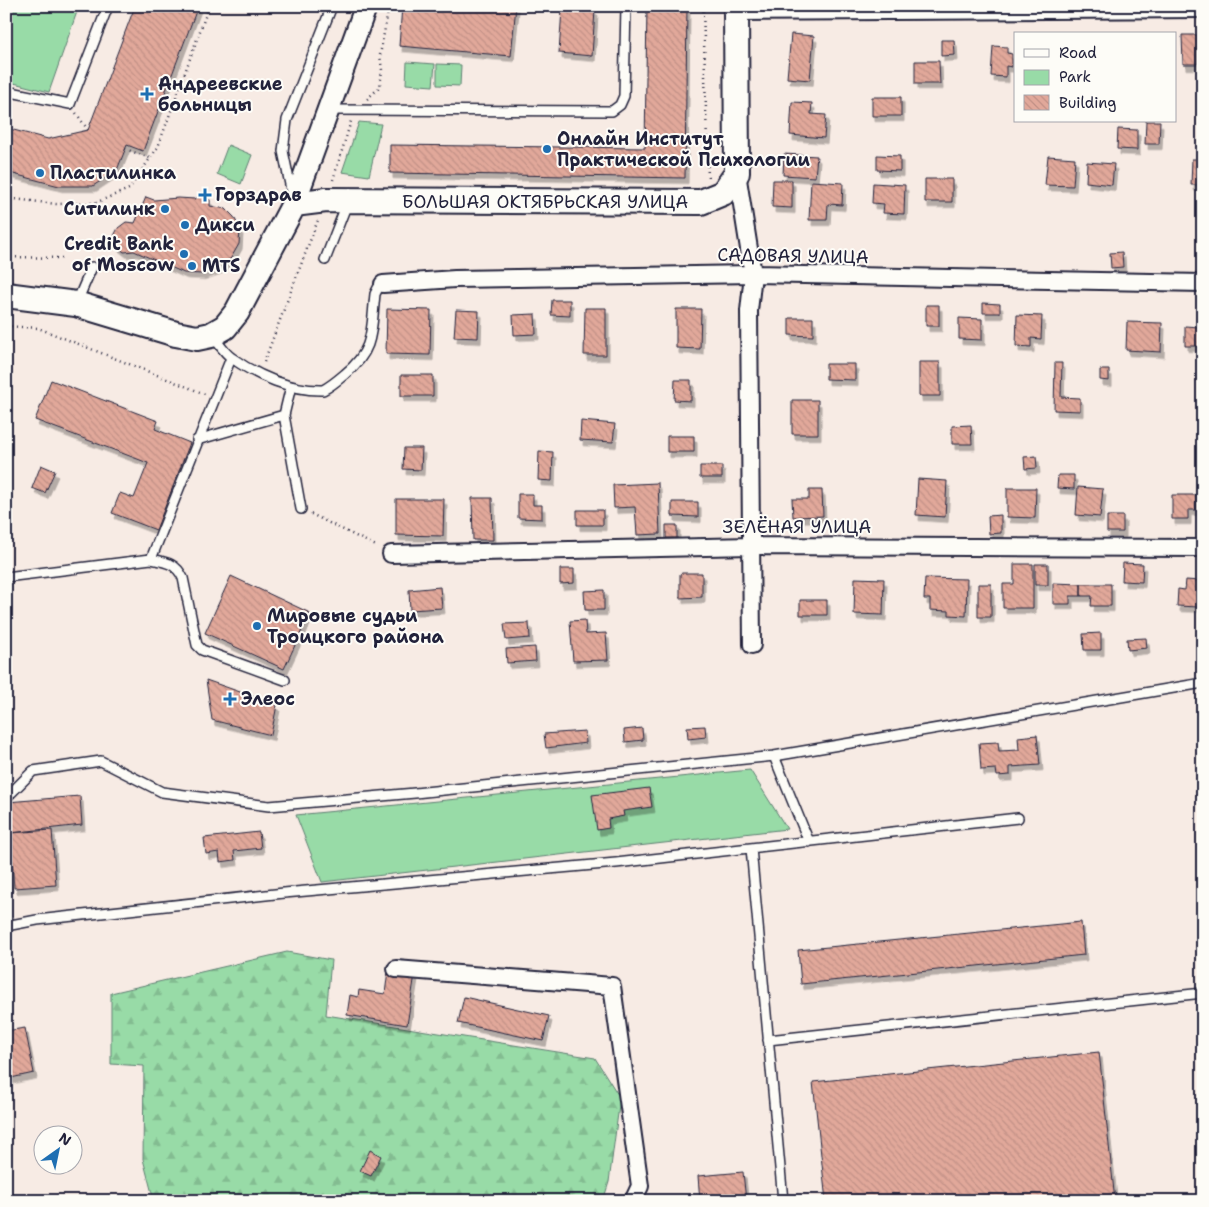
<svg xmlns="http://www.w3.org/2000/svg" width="1209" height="1207" viewBox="0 0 1209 1207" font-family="'Shantell Sans',sans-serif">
	<defs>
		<pattern id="forest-firs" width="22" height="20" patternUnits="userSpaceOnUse" patternTransform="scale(1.25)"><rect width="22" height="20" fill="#98dba7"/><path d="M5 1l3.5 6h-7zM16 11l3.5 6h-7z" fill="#83bc91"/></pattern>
		<pattern id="building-back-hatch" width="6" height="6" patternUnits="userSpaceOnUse" patternTransform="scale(1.25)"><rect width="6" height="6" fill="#e1a89a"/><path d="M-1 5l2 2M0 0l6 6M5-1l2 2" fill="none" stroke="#c19086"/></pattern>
		<filter id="shadow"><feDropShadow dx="3" dy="5.5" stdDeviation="0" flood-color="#0004"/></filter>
	</defs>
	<rect width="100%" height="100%" fill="#f7ebe4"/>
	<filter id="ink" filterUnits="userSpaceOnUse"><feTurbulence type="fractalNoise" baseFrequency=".02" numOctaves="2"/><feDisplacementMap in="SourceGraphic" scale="10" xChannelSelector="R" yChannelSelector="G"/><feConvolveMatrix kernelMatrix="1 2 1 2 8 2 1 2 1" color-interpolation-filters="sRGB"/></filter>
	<g filter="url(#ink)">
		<path fill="#98dba7" stroke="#5d7e71" d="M6,6h73l-30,86 -43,-11z
			M407,62l28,2 -2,22 -27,-2z
			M437,64l24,1 -1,21 -23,-1z
			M359,122l22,2 -12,52 -27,-4z
			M228,145l24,10 -11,29 -24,-10z
			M750,770l37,59 -465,53 -26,-67z"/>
		<path fill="url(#forest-firs)" stroke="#5d7e71" d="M287,952l44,8 -5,55 269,43 25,40 -11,84 -6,19h-449l-11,-42 1,-93 -33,-2v-71z"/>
		<path fill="url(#building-back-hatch)" stroke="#22223b" filter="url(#shadow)" d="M135,6h63l-55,145 -16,-6 -10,25 -24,16h-34l-53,-14v-44l42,11 40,-9z
			M402,6h114l-5,50 -112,-10z
			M647,6h40l-2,172 -295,-5v-28l255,3z
			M562,9l33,1 -3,46 -33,-3z
			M791,34l23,2 -4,44 -23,-2z
			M1182,35h15v29h-14z
			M941,40h13l1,15 -14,1z
			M993,46l14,1v6l5,1v13l-6,-1v11l-15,-1z
			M915,61h24l1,23h-25z
			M872,97h29v19h-29z
			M792,102l20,1 -1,11 15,1 -2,23 -34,-3z
			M1146,121h14l-1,23h-14z
			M1118,129l19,1v20l-20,-1z
			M784,154l33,2 -2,21 -32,-2z
			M877,155l23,1v15l-23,-1z
			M1048,156l27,2 -2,28 -28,-1z
			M1192,159h11v26h-12z
			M1087,162l27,2 -2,21 -26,-3z
			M925,179h27v23h-27z
			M773,180h19v28l-20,-1z
			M811,181l32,2 -1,22 -14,-1 -1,16h-18z
			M873,183l32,2 -1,29 -21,-1 1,-9 -12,-1z
			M201,195l9,5v6l16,3 8,8 6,12 -1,15 -8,14 -12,10 -17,6 -18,-1 -50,-22 -10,1 -9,-7 -1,-9 4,-8 8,-6 9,1 11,-26 8,3 24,-2 17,1z
			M1122,252l1,15 -12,1 -1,-15z
			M552,300h18v16l-19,-1z
			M983,303l17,1v9h-17z
			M926,305h13v21h-13z
			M585,308h21v47h-22z
			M387,309l44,1 -1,45 -44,-1z
			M676,309h25l-1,40 -24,-1z
			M456,310l23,1 -1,27 -24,-1z
			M535,314l1,20 -22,1 -1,-20z
			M1017,315l25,1 -1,23 -10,-1v9l-15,-1z
			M789,318h24v18l-24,-1z
			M959,318l23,1v21l-23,-1z
			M1127,322l35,1 -1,29 -35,-2z
			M1185,326l14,1v19h-14z
			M919,362h21v34h-21z
			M1055,363h7l-1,34 19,1v13l-26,-1z
			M826,364h29v16l-29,-1z
			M1100,370h9v11l-9,-1z
			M401,375h32v21h-32z
			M51,380l107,41 -3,8 35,14 -34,87 -44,-17 8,-20 14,5 14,-35 -113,-43z
			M675,380h16v21l-17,-1z
			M792,400h26v34h-26z
			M581,421l34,3 -2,18 -33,-2z
			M971,425l1,19h-20v-18z
			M667,436h27v16h-27z
			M404,448h18l-1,22 -18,-1z
			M539,451l14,1 -1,29 -14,-1z
			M1036,456l1,12 -12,1 -1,-12z
			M41,465l14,6 -10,22 -13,-5z
			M700,466h22v12h-22z
			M1058,475h16v14l-17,-1z
			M918,479l29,2 -2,36 -29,-2z
			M658,483l2,51 -23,1 -2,-28 -21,1 -1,-23z
			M1078,487l25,2 -3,28 -24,-2z
			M1007,488h29l-1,30 -28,-1z
			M809,490h13l1,26 -30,1 -1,-18h17z
			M518,494h15v11h9v14l-24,-1z
			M1172,495h24v15h-8v9h-16z
			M472,498h20l1,42h-20z
			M396,499h48l-1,37 -47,-1z
			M672,502h26v15l-26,-1z
			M577,510h26v15h-26z
			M1001,515v18l-12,1 -1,-18z
			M1107,516h16v16h-16z
			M666,525h11v13h-11z
			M1123,563l20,1 -1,18 -20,-1z
			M1014,564h19v44h-30v-24h11z
			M1035,564h13v21h-13z
			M560,569h14v14l-14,1z
			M682,573h20v24l-22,1v-24z
			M231,576l79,37 -26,56 -79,-36z
			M855,578l29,1 -1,36 -29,-1z
			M925,578l42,1 -1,37 -17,-1v-4l-19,-1v-11h-6z
			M1186,580l14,1 -2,26 -21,-1 1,-17 7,1z
			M1053,583l28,1v12h-11v8h-17z
			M978,584h13v33h-13z
			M1081,584h30v22h-20l1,-10h-11z
			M440,587l2,21 -32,2 -1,-20z
			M604,590v20h-19l-1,-19z
			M800,600h27v15h-27z
			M585,620l1,14 20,-1 2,27 -35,1 -3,-40z
			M529,623l1,15 -24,2 -2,-16z
			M1101,633v17h-17l-1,-16z
			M1146,638l1,10 -19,2 -1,-11z
			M535,647l1,14 -29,2 -1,-14z
			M206,680l71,25 -6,30 -59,-15z
			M705,726l1,11 -18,2 -1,-12z
			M642,728l1,12 -18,2 -1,-12z
			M585,731l1,12 -40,5 -2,-14z
			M1037,735l3,30 -30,2v8l-13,1 -1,-7 -15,1 -2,-27 19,-1 1,9 20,-1 -1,-13z
			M649,788l3,19 -29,4 1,5 -16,3 1,9 -12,2 -5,-35z
			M80,796l2,29 -72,8 -3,-31z
			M52,830l4,55 -42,3 -4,-55z
			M259,832l2,16 -27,3 1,9 -15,2 -1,-10 -13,2 -2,-16z
			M6,855l4,31 -4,1z
			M1081,922l3,33 -283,29 -3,-34z
			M388,970l27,4 -8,51 -60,-10 3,-20 8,2 1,-7 26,4z
			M464,997l85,19 -6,25 -85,-18z
			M25,1028l9,45 -28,6v-48z
			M1099,1052l16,149h-289l-13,-119z
			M370,1150l11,6 -10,20 -11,-5z
			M743,1172l3,29h-46l-2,-25z"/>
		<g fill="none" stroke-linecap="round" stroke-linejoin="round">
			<defs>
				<path id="service" d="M6,91l64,13 38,-98
					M328,110l284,1 8,-6 4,-9 2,-90
					M292,194l-9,-43 4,-31 45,-114
					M325,260l23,-59
					M76,304l16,-37
					M212,335c6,7 12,18 20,23 25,18 60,33 91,32 8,-4 15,-10 22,-16 30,-24 26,-44 30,-80l3,-6 5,-4
					M231,358l-80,201c15,3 25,4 32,19l14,67 5,5 83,30
					M291,386l-7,29 17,94
					M197,440l87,-25
					M6,577l145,-18
					M774,756l35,86
					M6,798l27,-27 68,-10 61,31 107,14 146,-13 359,-37 429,-73
					M751,848l32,353
					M6,926l31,-6 247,-27 332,-30 402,-45
					M768,1040l435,-47"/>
				<path id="minor" d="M736,12l467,-3
					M737,173l16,101 -4,37 3,334
					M383,284l72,-5 298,-5 450,9
					M391,554l360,-8 452,2
					M396,969l216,17 28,200 -7,15"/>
				<path id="tertiary" d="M294,204l72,-198"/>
				<path id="secondary" d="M6,295l70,9 100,30 21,4 14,-3 14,-8 12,-15 57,-108 32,-4 375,2 22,-9 14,-20 -1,-167"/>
			</defs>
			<use href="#service" stroke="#22223b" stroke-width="12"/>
			<use href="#minor" stroke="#22223b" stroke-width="20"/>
			<use href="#tertiary" stroke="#22223b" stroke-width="25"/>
			<use href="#secondary" stroke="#22223b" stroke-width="28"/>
			<path stroke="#22223b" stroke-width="2.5" stroke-dasharray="1 4" stroke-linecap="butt" d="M703,6l5,173
				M367,99l13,-12 2,-17 -2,-15 9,-49
				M76,113l12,17
				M125,149l25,9
				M333,180l18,-59
				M6,198l50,6 39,-1 34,-14 29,-42 51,-141
				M6,257l57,1
				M6,326l32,2 167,66
				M264,362l54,-142
				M311,514l67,33"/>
			<use href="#service" stroke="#fdfcf7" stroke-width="9"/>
			<use href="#minor" stroke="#fdfcf7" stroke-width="16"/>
			<use href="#tertiary" stroke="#fdfcf7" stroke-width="21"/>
			<use href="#secondary" stroke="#fdfcf7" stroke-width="24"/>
		</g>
	</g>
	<g fill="#1f6fb2" stroke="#fdfcf7" stroke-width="2">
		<path d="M144.5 86.5h5v5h5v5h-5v5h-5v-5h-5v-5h5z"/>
		<circle cx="547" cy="149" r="5"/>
		<circle cx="40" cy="173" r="5"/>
		<path d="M202.5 187.5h5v5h5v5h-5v5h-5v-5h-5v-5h5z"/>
		<circle cx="165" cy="209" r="5"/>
		<circle cx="185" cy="225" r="5"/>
		<circle cx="184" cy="254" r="5"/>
		<circle cx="192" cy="266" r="5"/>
		<circle cx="257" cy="626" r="5"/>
		<path d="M227.5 691.5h5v5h5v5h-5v5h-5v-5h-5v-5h5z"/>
	</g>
	<g text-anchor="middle" stroke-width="4" stroke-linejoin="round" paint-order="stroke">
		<g font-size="18" font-weight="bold" fill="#22223b" stroke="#fdfcf7" text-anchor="start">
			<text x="158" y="90">Андреевские<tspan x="158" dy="21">больницы</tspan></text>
			<text x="557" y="145">Онлайн Институт<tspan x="557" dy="21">Практической Психологии</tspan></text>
			<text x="50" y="179">Пластилинка</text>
			<text x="215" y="201">Горздрав</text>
			<text x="155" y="215" text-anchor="end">Ситилинк</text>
			<text x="195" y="231">Дикси</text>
			<text x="174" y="250" text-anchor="end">Credit Bank<tspan x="174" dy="21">of Moscow</tspan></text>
			<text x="202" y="272">MTS</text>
			<text x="267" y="622">Мировые судьи<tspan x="267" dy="21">Троицкого района</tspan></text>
			<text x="241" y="705">Элеос</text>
		</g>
		<g font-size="18" fill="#22223b" stroke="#fdfcf7">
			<text x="545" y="208">БОЛЬШАЯ ОКТЯБРЬСКАЯ УЛИЦА</text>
			<text transform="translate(793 256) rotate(1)" y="6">САДОВАЯ УЛИЦА</text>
			<text x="797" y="533">ЗЕЛЁНАЯ УЛИЦА</text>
		</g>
	</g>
	<rect width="1209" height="1207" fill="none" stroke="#fdfcf7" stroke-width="25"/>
	<rect x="12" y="12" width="1184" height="1182" fill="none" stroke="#22223b" stroke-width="2" filter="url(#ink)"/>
	<rect x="1014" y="32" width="162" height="90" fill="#fdfcf7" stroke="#a5a5ac"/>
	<rect x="1024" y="49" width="25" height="8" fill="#fdfcf7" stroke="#a5a5ac"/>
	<text x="1059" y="58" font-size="15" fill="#22223b">Road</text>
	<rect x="1024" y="70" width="25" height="15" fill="#98dba7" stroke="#a5a5ac"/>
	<text x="1059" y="82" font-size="15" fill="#22223b">Park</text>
	<rect x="1024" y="95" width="25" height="15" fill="url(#building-back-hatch)" stroke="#a5a5ac"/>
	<text x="1059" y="108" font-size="15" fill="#22223b">Building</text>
	<g transform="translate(58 1150) rotate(33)"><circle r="24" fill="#fdfcf7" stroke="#a5a5ac"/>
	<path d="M0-4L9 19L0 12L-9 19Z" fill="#1f6fb2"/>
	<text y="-8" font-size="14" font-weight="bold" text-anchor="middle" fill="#22223b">N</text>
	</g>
</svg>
